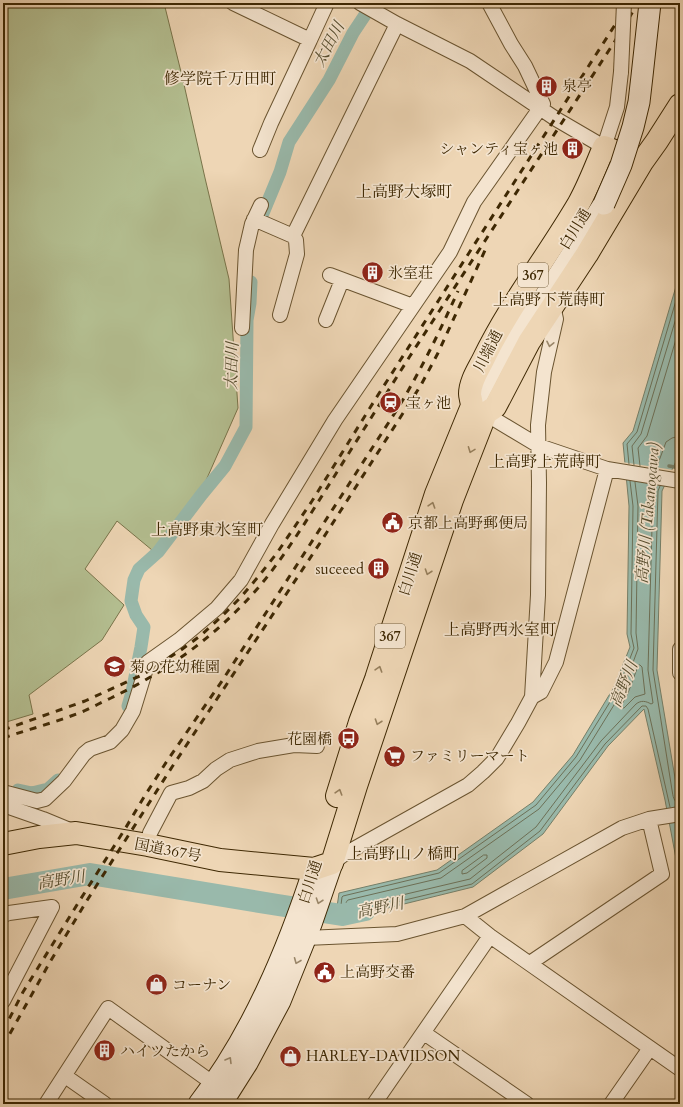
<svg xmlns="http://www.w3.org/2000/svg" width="683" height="1107" viewBox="0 0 683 1107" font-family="Cardo,'Noto Serif JP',serif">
	<rect width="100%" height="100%" fill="#eed6b5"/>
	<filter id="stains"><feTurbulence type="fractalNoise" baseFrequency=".005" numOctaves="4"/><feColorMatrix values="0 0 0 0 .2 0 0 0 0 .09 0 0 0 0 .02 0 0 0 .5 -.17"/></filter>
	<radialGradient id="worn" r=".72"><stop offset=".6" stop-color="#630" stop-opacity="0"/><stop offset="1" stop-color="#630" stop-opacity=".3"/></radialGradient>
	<path fill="#b4bf91" stroke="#79744a" d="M3,3h161l19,77 22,98 24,101 9,129 -34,77 -46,70 -41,-34 -32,48 39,36 -22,35 -73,55 4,19 -30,9z"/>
	<path fill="#99b9ab" stroke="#757f68" d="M680,273v170l-3,16 -15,32 -5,179 23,138v72l-15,-80 -21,-91 -36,37 -65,88 -70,53 -138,34 4,-28 98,-23 96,-68 40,-47 41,-68 16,-40 -3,-13 2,-128 -6,-63 10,-12z"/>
	<path fill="#eed6b5" d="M622,462l52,8 -7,15 -43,-7z"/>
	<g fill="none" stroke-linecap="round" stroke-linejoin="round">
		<path stroke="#6c7057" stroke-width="1" d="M629,464l-2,-20 10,-12 43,-145
			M634,465l-2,-19 9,-12 39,-129
			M640,466l-2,-18 9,-12 33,-110
			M656,469l10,-27 6,-4 8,-2
			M630,481l3,25 -2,128 3,14 -16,41 -42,68 -40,48 -97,68 -96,23 -1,1 -2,16 2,2 130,-31 68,-53 65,-87 37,-38h4l2,3 22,98
			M635,482l3,24 -2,127 2,16 -16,43 -42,68 -41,49 -98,69 -93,22c-2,1 -3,6 -1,8l123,-29 66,-52 65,-86 35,-37c5,-4 10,-3 15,0l2,-1 -5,-33 5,-179 2,-6
			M660,486l-2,5 -5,179 19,120c1,5 1,13 8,13
			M640,665l2,2 3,27 -10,3 -11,11h-2l-1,-2 7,-13 10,-27z
			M484,855h3v3l-20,15 -5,1v-3z"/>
		<path stroke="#757f68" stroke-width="3.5" d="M669,466l11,2"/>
		<path stroke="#99b9ab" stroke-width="13" d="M261,218l19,-46 9,-30 40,-62 24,-47 20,-30
			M128,706l4,-14 9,-45 3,-20 -8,-12 -5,-14 3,-21 5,-11 19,-17 44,-58 23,-28 21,-39 1,-107 3,-17 1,-21
			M18,790l14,3 16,-4 10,-9"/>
		<path stroke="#99b9ab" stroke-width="22" d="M3,889l87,-15 188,31 64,10 23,-5"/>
		<defs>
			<path id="street" d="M233,3l77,37 17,-37
				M360,3l37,21 73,37 86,58 48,28 13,-40 4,-35
				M260,150l11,-27 39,-83
				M254,219l39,17 104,-212
				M330,275l83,31
				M280,315l17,-61 -1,-14 -3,-4
				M326,320l16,-40
				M242,328l4,-78 6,-26 9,-19
				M479,410l60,36 68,23 -51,193 -15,30 -9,5
				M607,469l73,12
				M680,649v24
				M3,792l34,9 8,-2 19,-18 20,-27 6,-5 20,-7 12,-12 11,-19 15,-49 31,-22 38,-32 24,-28 31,-56 63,-104 115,-168 24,-50 69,-98 -18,-38 -14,-22 -22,-41
				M3,805l40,14 29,12
				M148,845l2,-12 21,-40 18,-5 14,-7 13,-12 14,-9 28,-9 36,-6 23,1
				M332,863l11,-8 125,-70 15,-13 14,-14 21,-35 14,-26 6,-102 1,-112 -1,-58 6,-53 12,-53 -3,-13
				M3,915l6,-2 43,-6 -49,94
				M465,916l25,20 190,133
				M306,938l91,-4 68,-18 157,-88 27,-9 31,-5
				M530,963l132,-89 -13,-55
				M424,1033l103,71
				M65,1076l40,28
				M46,1104l62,-96 113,81
				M374,1104l116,-168
				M611,1104l39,-56"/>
			<path id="secondary" d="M524,333l15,-27 65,-102
				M472,406l21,-40 30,-55
				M199,1104c53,-69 88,-152 115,-235
				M219,1104l9,-11 19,-30 33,-62 31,-77 21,-61"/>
			<path id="highway" d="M337,796l23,-74 16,-43 60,-185 36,-88c0,-4 -2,-9 -2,-12 0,-12 8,-24 13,-34 27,-56 65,-104 96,-157 10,-18 17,-37 25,-56l38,15
				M3,844l36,-7 37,-4 72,12 72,15 94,9 18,-6 24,-77 96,-286 34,-87 9,-6 34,-65 58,-88 55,-92 15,-21 23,-36"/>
		</defs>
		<use href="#street" stroke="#6a5430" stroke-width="16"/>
		<use href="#secondary" stroke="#3e2803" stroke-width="23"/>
		<use href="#highway" stroke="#3e2803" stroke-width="24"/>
		<use href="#street" stroke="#f4e4cf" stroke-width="14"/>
		<use href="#secondary" stroke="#f4e4cf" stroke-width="21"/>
		<use href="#highway" stroke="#eed6b5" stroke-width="22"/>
		<path stroke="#3e2803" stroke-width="3" stroke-dasharray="7 7" stroke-linecap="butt" d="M3,730l82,-29 59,-27 37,-24 19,-14 20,-18 21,-21 17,-20 19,-24 35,-52 66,-106 251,-392
			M3,738c27,-9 54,-16 81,-27 9,-4 18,-9 27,-13 58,-28 105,-62 147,-110 17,-20 31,-41 45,-62l107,-170 205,-315 23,-38
			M3,1031l20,-39 57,-92 45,-71 19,-32 23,-36 55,-80 176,-273c23,-38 42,-77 60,-117
			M3,1046l47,-84 36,-60 86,-135 148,-224 101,-158 17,-32 49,-107"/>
		<defs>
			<path id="street-bridge" d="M621,72l3,-69"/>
			<path id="secondary-bridge" d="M604,204l17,-39 12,-38 6,-25 3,-26 8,-73"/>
		</defs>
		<use href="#street-bridge" stroke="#6a5430" stroke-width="16" stroke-linecap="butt"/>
		<use href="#secondary-bridge" stroke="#3e2803" stroke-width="23" stroke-linecap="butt"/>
		<use href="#street-bridge" stroke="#f4e4cf" stroke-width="14"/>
		<use href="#secondary-bridge" stroke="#f4e4cf" stroke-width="21"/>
	</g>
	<defs><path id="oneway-chevron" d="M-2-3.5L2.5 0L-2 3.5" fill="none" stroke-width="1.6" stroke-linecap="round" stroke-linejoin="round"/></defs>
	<g stroke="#998669">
		<use href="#oneway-chevron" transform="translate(550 344) rotate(102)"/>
		<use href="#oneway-chevron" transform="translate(319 901) rotate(109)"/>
		<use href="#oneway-chevron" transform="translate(297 961) rotate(112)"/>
		<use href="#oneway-chevron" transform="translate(229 1060) rotate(-59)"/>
	</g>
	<g stroke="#967f5c">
		<use href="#oneway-chevron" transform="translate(471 450) rotate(111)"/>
		<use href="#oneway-chevron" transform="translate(432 505) rotate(-72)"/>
		<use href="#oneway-chevron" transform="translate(428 572) rotate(109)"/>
		<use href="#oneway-chevron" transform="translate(379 669) rotate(-72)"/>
		<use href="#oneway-chevron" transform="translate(378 722) rotate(109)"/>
		<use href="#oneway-chevron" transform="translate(339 792) rotate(-73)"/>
	</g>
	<defs>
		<symbol id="building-disc" viewBox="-11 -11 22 22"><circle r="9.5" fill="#8f2418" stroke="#f4e4cf"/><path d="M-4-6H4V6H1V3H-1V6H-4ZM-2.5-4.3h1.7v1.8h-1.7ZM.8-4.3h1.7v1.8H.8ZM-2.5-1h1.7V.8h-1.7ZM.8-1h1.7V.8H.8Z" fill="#fff"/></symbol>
		<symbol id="station-disc" viewBox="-11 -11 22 22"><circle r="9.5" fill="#8f2418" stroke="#f4e4cf"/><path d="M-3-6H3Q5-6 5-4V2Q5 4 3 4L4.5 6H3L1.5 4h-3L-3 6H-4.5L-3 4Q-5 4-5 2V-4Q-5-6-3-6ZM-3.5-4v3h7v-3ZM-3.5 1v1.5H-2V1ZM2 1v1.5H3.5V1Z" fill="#fff"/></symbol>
		<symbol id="civic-disc" viewBox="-11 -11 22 22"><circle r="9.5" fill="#8f2418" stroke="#f4e4cf"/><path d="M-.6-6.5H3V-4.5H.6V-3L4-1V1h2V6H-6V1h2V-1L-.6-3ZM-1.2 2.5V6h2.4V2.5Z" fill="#fff"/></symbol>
		<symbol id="school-disc" viewBox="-11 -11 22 22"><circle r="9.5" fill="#8f2418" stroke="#f4e4cf"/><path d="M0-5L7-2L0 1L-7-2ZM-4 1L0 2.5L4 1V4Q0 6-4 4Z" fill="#fff"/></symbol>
		<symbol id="bus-disc" viewBox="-11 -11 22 22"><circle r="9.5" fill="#8f2418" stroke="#f4e4cf"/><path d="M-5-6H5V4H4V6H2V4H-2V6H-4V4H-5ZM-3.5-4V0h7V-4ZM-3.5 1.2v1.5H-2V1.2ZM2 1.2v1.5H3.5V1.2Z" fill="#fff"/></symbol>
		<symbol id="supermarket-disc" viewBox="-11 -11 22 22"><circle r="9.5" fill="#8f2418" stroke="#f4e4cf"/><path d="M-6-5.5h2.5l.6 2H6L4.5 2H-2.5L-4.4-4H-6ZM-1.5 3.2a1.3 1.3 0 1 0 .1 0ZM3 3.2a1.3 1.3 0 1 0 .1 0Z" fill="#fff"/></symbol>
		<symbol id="shop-disc" viewBox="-11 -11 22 22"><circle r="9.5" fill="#8f2418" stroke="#f4e4cf"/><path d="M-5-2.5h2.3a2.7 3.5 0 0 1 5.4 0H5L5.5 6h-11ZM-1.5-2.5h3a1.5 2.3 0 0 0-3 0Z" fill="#fff"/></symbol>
	</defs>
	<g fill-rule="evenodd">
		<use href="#building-disc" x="534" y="74" width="25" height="25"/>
		<use href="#building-disc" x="560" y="136" width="25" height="25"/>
		<use href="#building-disc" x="360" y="260" width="25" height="25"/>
		<use href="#station-disc" x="378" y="390" width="25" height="25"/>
		<use href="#civic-disc" x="380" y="510" width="25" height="25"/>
		<use href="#building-disc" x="366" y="556" width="25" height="25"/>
		<use href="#school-disc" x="102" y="654" width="25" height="25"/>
		<use href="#bus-disc" x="336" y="726" width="25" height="25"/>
		<use href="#supermarket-disc" x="382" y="744" width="25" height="25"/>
		<use href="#civic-disc" x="312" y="960" width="25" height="25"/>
		<use href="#shop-disc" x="144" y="972" width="25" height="25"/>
		<use href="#building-disc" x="92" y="1038" width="25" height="25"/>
		<use href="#shop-disc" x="278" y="1044" width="25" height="25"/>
	</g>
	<g text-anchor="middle" stroke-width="3.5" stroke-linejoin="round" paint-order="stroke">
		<g fill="#f4e4cf" stroke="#756040" stroke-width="1">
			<rect x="518" y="263" width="30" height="24" rx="3"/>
			<rect x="375" y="624" width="30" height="24" rx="3"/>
		</g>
		<g font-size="14" font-weight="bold" fill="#3e2803">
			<text x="533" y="280">367</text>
			<text x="390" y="641">367</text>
		</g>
		<g font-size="15" fill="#3e2803" stroke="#f4e4cf" text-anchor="start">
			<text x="562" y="91">泉亭</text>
			<text x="558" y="154" text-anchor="end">シャンティ宝ヶ池</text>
			<text x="388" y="278">氷室荘</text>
			<text x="406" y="408">宝ヶ池</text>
			<text x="408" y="528">京都上高野郵便局</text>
			<text x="364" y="574" text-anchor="end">suceeed</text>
			<text x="130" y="672">菊の花幼稚園</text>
			<text x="332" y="744" text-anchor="end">花園橋</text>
			<text x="410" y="761">ファミリーマート</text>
			<text x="340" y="977">上高野交番</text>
			<text x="172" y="990">コーナン</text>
			<text x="120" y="1056">ハイツたから</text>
			<text x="306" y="1061">HARLEY-DAVIDSON</text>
		</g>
		<g font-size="15" fill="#3e2803" stroke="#f4e4cf">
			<text transform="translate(575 229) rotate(-58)" y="5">白川通</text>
			<text transform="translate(488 351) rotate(-63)" y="5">川端通</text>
			<text transform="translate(410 574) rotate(-72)" y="5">白川通</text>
			<text transform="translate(168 850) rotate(11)" y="5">国道367号</text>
			<text transform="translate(310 882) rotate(-72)" y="5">白川通</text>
		</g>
		<g font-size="16" font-style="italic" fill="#554c2d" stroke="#f4e4cf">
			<text transform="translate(328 44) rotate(-62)" y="6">太田川</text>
			<text transform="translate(231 366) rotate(-88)" y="6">太田川</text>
			<text transform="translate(647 513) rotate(-85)" y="6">高野川 (Takanogawa)</text>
			<text transform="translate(623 684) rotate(-68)" y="6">高野川</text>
			<text transform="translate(61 879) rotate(-9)" y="6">高野川</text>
			<text transform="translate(380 907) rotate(-12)" y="6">高野川</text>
		</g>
		<g font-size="16" fill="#3e2803" stroke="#f4e4cf">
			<text x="220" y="84">修学院千万田町</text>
			<text x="404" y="197">上高野大塚町</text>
			<text x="549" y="305">上高野下荒蒔町</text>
			<text x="545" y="467">上高野上荒蒔町</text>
			<text x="207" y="535">上高野東氷室町</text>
			<text x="500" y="635">上高野西氷室町</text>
			<text x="403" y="859">上高野山ノ橋町</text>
		</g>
	</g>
	<rect width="683" height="1107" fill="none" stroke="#eed6b5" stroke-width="16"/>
	<rect x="4" y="4" width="675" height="1099" fill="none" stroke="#3e2803" stroke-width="2"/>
	<rect x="8" y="8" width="667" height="1091" fill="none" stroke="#3e2803"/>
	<rect width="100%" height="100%" filter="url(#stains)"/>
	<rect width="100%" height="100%" fill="url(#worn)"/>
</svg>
